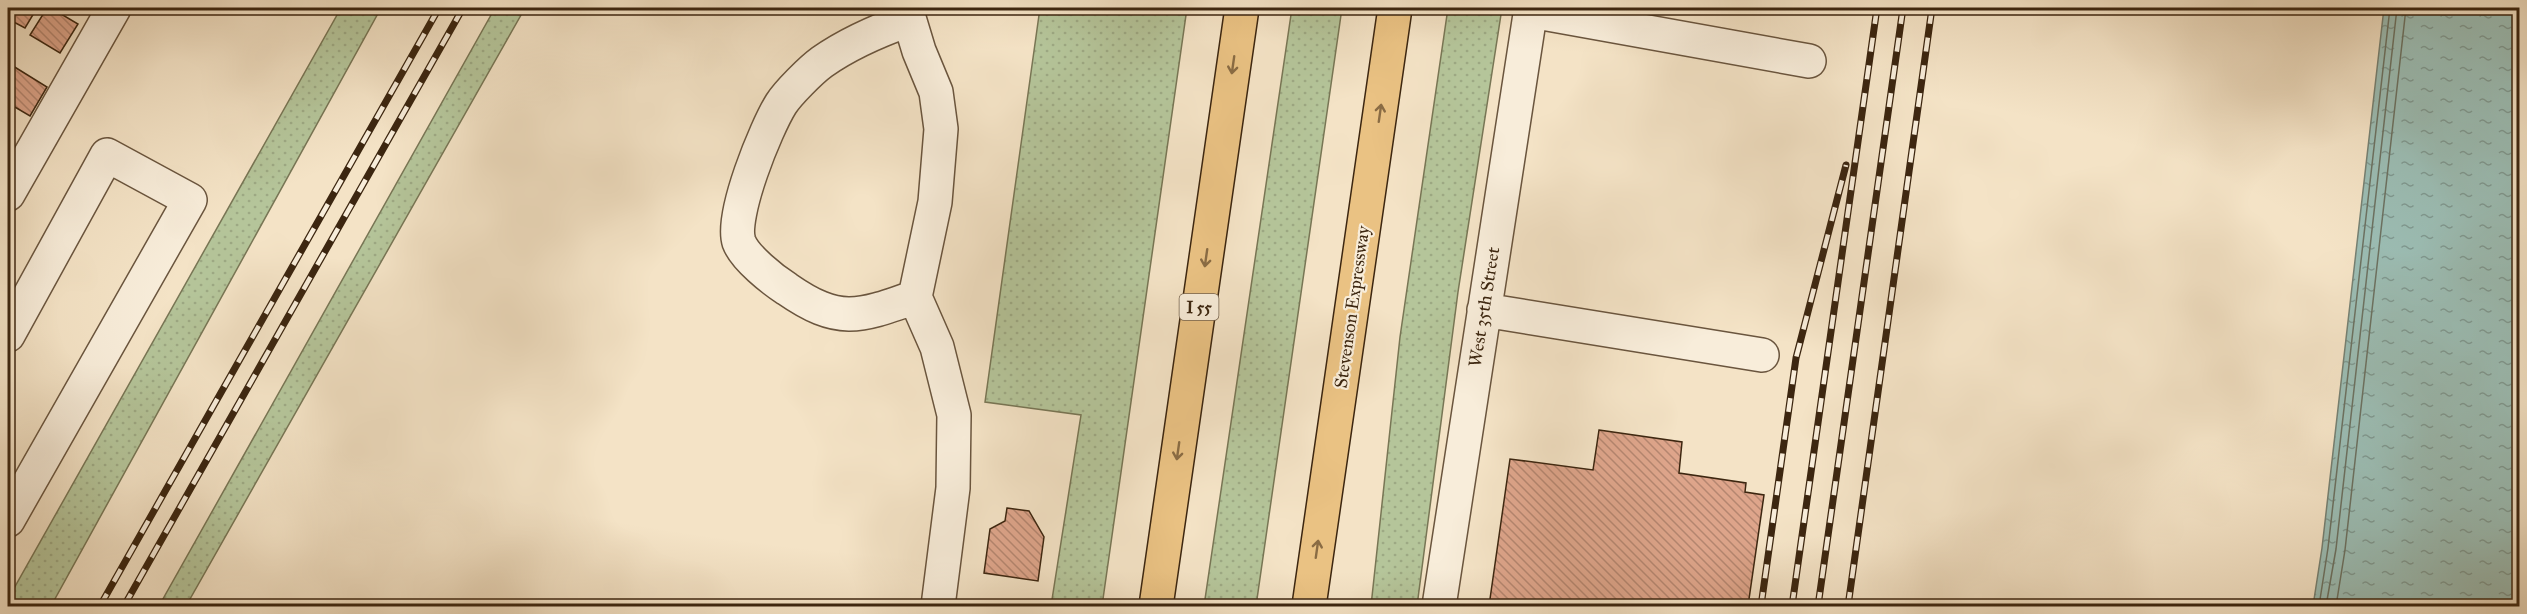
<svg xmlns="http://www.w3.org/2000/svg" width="2527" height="614" viewBox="0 0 2527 614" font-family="'IM FELL Great Primer',serif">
	<defs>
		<pattern id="grass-dots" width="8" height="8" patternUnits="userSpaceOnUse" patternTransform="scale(1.5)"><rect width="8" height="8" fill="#b5c59a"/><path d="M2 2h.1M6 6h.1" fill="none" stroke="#9da984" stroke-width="1.8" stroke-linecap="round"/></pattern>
		<pattern id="water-ripples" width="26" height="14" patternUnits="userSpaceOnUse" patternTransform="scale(1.5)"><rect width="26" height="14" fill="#9cbeb5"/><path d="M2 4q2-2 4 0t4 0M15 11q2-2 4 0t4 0" fill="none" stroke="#809a92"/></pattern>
		<pattern id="building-back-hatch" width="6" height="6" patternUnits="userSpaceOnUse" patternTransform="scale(1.5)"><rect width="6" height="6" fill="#dea58b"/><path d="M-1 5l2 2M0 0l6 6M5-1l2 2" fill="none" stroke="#b58670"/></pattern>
	</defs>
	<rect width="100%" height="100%" fill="#f4e3c6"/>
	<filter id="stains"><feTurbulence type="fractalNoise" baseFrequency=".00333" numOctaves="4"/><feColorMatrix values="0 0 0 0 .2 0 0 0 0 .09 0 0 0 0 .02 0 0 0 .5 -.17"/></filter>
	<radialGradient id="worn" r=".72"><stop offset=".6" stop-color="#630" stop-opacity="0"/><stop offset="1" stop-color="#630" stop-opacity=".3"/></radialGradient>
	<path fill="url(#grass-dots)" stroke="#787655" stroke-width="1.5" d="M341,8h40l-330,598h-43v-7z
		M495,8h30l-339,598h-27z
		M1040,8h147l-85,598h-51l30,-191 -96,-13z
		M1292,8h50l-86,598h-52z
		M1448,8h54l-44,284 -41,314h-46l29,-269z"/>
	<path fill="url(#water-ripples)" stroke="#768173" stroke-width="1.5" d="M2384,8h135v598h-206l9,-58z"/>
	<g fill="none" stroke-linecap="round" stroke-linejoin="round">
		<path stroke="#6c7262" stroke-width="1.5" d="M2319,606l9,-58 62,-540
			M2326,606l10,-57 61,-541
			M2336,606l9,-56 61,-542"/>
	</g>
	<path fill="url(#building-back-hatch)" stroke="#3c2610" stroke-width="1.5" d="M8,8h29l-12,20 -17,-9z
		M47,8h4l27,16 -18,29 -30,-18z
		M13,66l34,21 -17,29 -22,-13v-28z
		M1599,430l83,12 -3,31 67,10 -1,9 19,3 -16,111h-259l21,-147 83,11z
		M1007,508l22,3 15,26 -6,44 -54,-8 6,-44 15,-8z"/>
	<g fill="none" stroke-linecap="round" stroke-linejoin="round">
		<defs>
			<path id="minor" d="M906,8l13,43 17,41 5,37 -6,73 -20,95 22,50 17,68 -1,73 -15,118
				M1531,11l278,50
				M908,20c-31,11 -59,23 -86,42 -11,8 -34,31 -41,42 -15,24 -51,112 -42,138 6,16 34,38 48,47 52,36 72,28 128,8
				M8,194l106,-186
				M1484,310l278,45
				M8,335l99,-180 83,45 -182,320
				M1439,606l92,-598"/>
			<path id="highway" d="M1156,606l86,-598
				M1309,606l86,-598"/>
		</defs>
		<use href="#minor" stroke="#6a553e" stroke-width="36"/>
		<use href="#highway" stroke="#3c2610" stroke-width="36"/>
		<use href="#minor" stroke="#f8edda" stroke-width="33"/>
		<use href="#highway" stroke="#eac283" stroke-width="33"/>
		<defs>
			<path id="rail" d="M100,606l339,-598
				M124,606l339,-598
				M1761,606l35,-248 50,-193
				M1792,606l85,-598
				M1818,606l85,-598
				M1848,606l84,-598"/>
		</defs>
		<use href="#rail" stroke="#3c2610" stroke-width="7"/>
		<use href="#rail" stroke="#f8edda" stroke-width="4.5" stroke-dasharray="14" stroke-linecap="butt"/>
	</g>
	<defs><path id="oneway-shaft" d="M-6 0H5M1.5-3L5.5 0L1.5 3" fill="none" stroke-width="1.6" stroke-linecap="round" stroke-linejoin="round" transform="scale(1.5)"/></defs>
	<g stroke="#8a6c44">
		<use href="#oneway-shaft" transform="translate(1233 65) rotate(98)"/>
		<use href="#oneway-shaft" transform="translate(1380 113) rotate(-82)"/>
		<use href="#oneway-shaft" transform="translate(1206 258) rotate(98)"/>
		<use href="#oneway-shaft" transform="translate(1178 451) rotate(98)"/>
		<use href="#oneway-shaft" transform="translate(1317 549) rotate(-82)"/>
	</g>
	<g text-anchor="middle" stroke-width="4.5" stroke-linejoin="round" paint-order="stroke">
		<rect fill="#f8edda" stroke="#74624d" stroke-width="1.5" x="1179.5" y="294" width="39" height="26" rx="4.5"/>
		<g font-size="16" font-weight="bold" fill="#3c2610">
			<text x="1199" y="313">I 55</text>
		</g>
		<g font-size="18" fill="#3c2610" stroke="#f8edda">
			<text transform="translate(1352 307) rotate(-82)" y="6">Stevenson Expressway</text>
			<text transform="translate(1484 307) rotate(-81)" y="6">West 35th Street</text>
		</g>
	</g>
	<rect width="2527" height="614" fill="none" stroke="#f4e3c6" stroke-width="30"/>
	<rect x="9" y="9" width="2509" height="596" fill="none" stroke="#3c2610" stroke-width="3"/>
	<rect x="15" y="15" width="2497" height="584" fill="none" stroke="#3c2610" stroke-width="1.5"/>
	<rect width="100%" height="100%" filter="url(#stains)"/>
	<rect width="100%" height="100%" fill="url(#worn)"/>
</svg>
